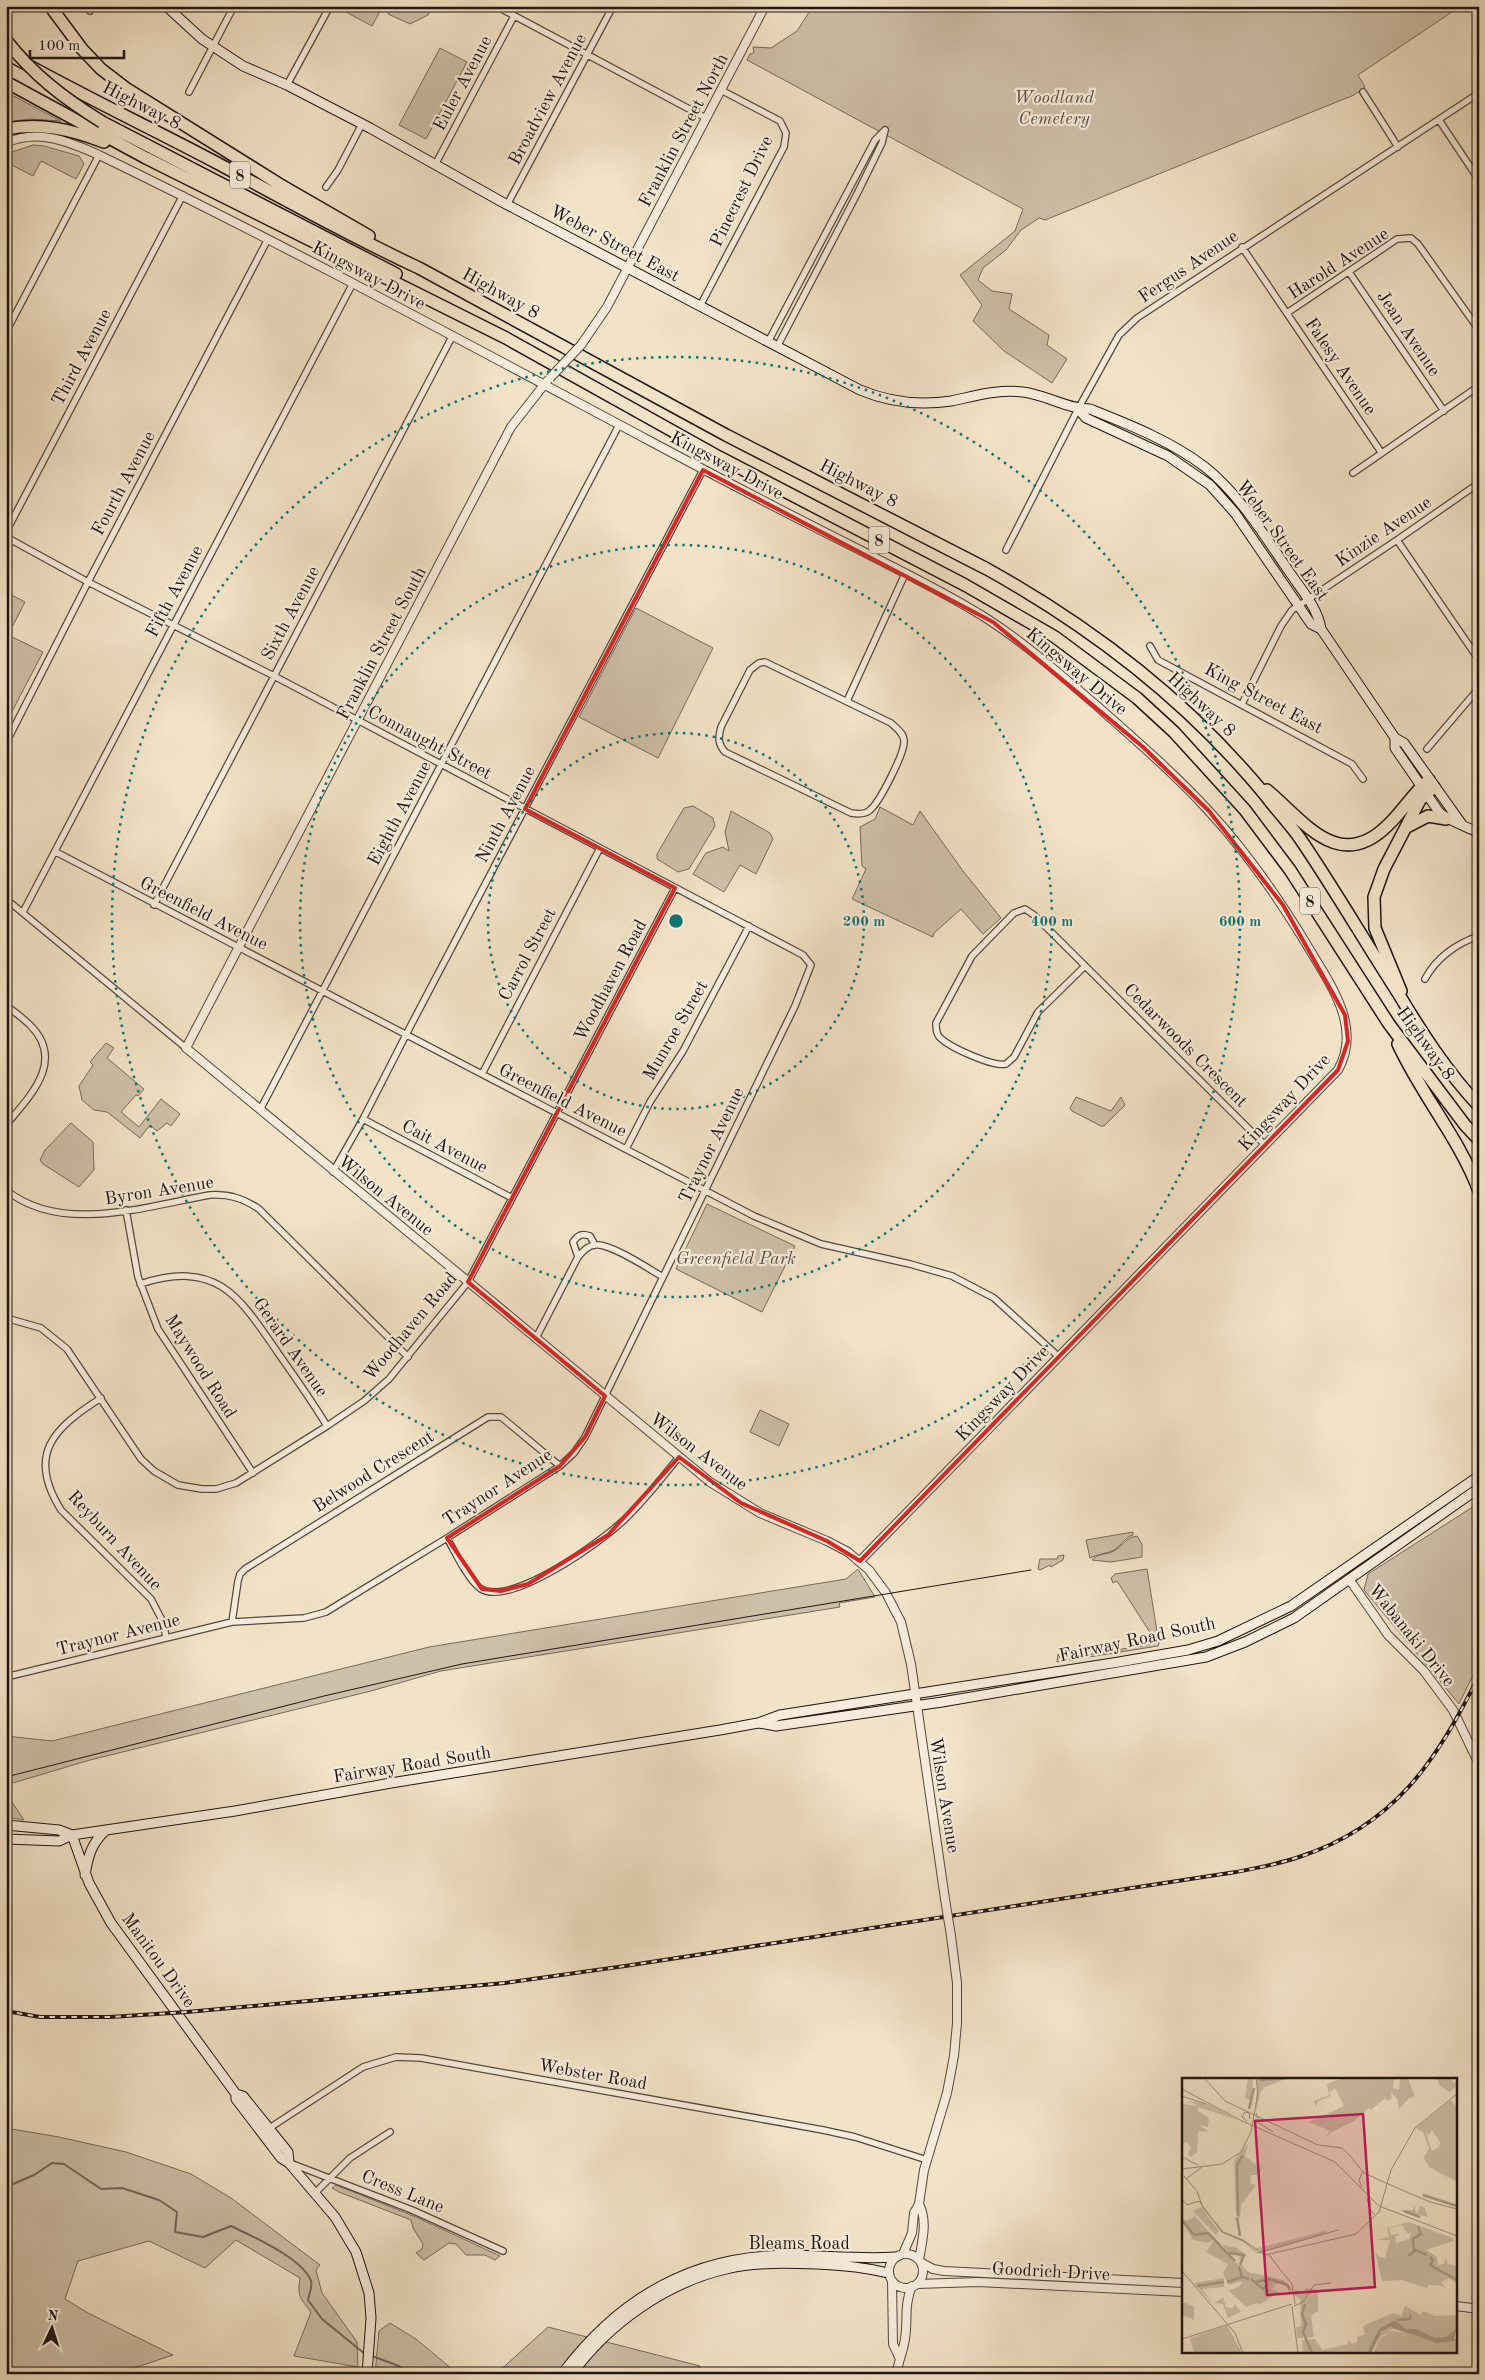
<svg xmlns="http://www.w3.org/2000/svg" width="1485" height="2380" viewBox="0 0 1485 2380" font-family="'Old Standard TT',serif">
	<rect width="100%" height="100%" fill="#f2e2c7"/>
	<filter id="stains"><feTurbulence type="fractalNoise" baseFrequency=".004" numOctaves="4"/><feColorMatrix values="0 0 0 0 .2 0 0 0 0 .09 0 0 0 0 .02 0 0 0 .5 -.17"/></filter>
	<radialGradient id="worn" r=".72"><stop offset=".6" stop-color="#630" stop-opacity="0"/><stop offset="1" stop-color="#630" stop-opacity=".3"/></radialGradient>
	<path fill="#cebfa8" stroke="#776a5c" d="M346,6h37l-11,20 -28,-15z
		M392,6h41l-5,9 -18,9 -22,-10z
		M813,6h648l-103,69 7,12 -11,8 -309,125 -6,-2 -18,12 -15,20 -23,18 -5,12 14,11 20,3 -3,15 40,26 -2,10 20,14 -15,24 -48,-32 -31,-30 9,-16 -22,-30 55,-44 8,-22 -276,-149 3,-6 4,-1 -1,-6 18,1 26,-17z
		M440,48l27,14 -41,77 -27,-14z
		M6,92l55,29 -31,-2 -24,3z
		M33,145l11,1 35,10 5,8 -8,15 -35,-18 -8,15 -27,-14v-7l3,-2z
		M6,592l19,10 -17,33 35,17 -37,71z
		M636,608l77,40 -55,110 -79,-41z
		M693,806l20,12 2,8 -26,43 -11,3 -21,-13v-5l27,-46z
		M880,807l33,18 7,-14 43,60 38,47 -18,16 -22,-25 -27,24 -1,4 -81,-38 14,-30 -4,-3 -2,-39 15,-8z
		M731,811l39,22 3,6 -17,35 -16,-9 -16,27 -31,-18 13,-21 17,-6 6,4 -4,-19z
		M106,1043l8,5 -7,10 37,31 -6,7 -2,-1 -15,17 18,15 22,-28 19,15 -9,12 -4,-3 -10,8 -7,-6 -10,13 -33,-26 -13,-2 -12,-10 -3,-14 14,-21 -3,-3z
		M1076,1097l35,14 10,-14 4,8 -21,21h-3l-29,-15 -2,-3z
		M71,1123l22,19 1,28 -15,17 -36,-23 -3,-4 5,-10z
		M707,1204l88,42 -33,66 -86,-43z
		M760,1410l29,14 -10,22 -29,-14z
		M1479,1503v160l-20,41 -95,-114 4,-16z
		M1133,1532v3c-9,3 -11,10 -19,15 -8,4 -16,4 -24,8l-4,-18z
		M1137,1536l5,8v13l-31,5 -19,-2c6,-7 14,-5 22,-9 9,-5 11,-13 23,-15z
		M1064,1555l-1,5 -12,7 -1,-2 -10,5 -2,-1 2,-10h17l1,-3z
		M858,1569l17,28 -36,6 1,4 -399,64 -70,20 -281,69 -84,25v-49l46,5 377,-94 417,-68z
		M1147,1569l12,75 -1,2 -101,16 1,-8 3,5 86,-14v-7l4,-4 -34,-53 -4,2 -2,-5 4,-4z
		M6,1793l18,27 -18,-3z
		M6,2128l53,9 67,15 65,22 40,24 89,67 -4,5 6,23 35,49 1,25 -64,-11 17,-44c-11,-14 -14,-16 -11,-34l-64,-38 -31,28 -56,-27 -71,20 -13,38 23,14 85,42 -57,19h-110z
		M336,2185l80,32 84,39 -5,4 -10,-5h-19l-10,-11 -7,-1 -25,17 -8,-7 6,-4 1,-5 -10,-16 -2,-8 -72,-28 -7,-4z
		M390,2323l26,16 42,35h-83l4,-43z
		M548,2327l152,39v8h-204z"/>
	<g fill="none" stroke-linecap="round" stroke-linejoin="round">
		<path stroke="#736659" stroke-width="2" d="M6,2187l28,-12 18,-12 12,1 37,25 21,-1 37,12 18,12 -2,20 28,5 28,-11c20,10 72,32 80,55 2,5 -2,13 -3,19l14,19 43,35
			M372,2356l27,10 9,8"/>
		<defs>
			<path id="minor" d="M496,6l210,112
				M666,6h7
				M90,11l2,-5
				M287,85l43,-79
				M189,92l45,-86
				M1363,92l35,55
				M1439,120l40,60
				M435,165l79,-149
				M326,187l12,-17 24,-46
				M507,205l106,-199
				M1242,247l139,205
				M1349,272l95,139
				M700,306l84,-159 2,-14 -6,-12 -59,-31
				M1287,313l110,-74 14,-1 7,6 61,86
				M6,332l93,-177
				M768,342l107,-202 10,-10
				M777,347l81,-155 24,-49 3,-13
				M1353,473l126,-87
				M6,532l177,-337
				M6,537l82,45 186,94 529,279 8,10 -16,41 -210,431 -11,16 -14,13 -113,72 -121,74 -22,6 -72,4 -226,55
				M1397,540l82,120
				M1006,550l72,-141 41,-74 18,-17 342,-225
				M1150,646l8,14 194,104 11,15
				M765,662l126,61c5,5 13,10 13,18 1,12 -25,62 -34,69 -5,5 -13,4 -19,3l-126,-61c-7,-8 -7,-14 -4,-25l29,-57 9,-7z
				M847,701l58,-127
				M1242,704l39,-78 11,-16 105,-70 82,-57
				M6,743l82,-161 180,-343
				M1427,749l52,-61
				M56,852l698,364 67,28 89,20 42,12 42,22 64,58
				M6,899l180,149
				M154,905l299,-570
				M23,912l330,-629
				M1085,966l-47,46 -24,45 -8,7c-13,3 -61,-18 -68,-29 -2,-4 -2,-8 -2,-12l36,-67 42,-43 11,-4 9,6 231,230
				M1425,979c11,-21 32,-36 54,-43
				M6,1005c8,7 17,13 24,20 36,36 0,71 -24,100
				M482,1074l118,-226
				M260,1110l359,-685
				M363,1119l149,79
				M626,1149l24,-47 33,-51 66,-125
				M333,1172l30,-53 47,-92 293,-557
				M6,1190c55,45 141,16 204,5 19,-1 33,3 49,14l149,148
				M126,1210l12,67 20,52 95,144
				M578,1257l-5,-15c5,-7 9,-9 17,-6l5,9
				M140,1284c77,-25 99,12 138,69 17,24 34,48 49,73
				M6,1318l35,10 26,21 74,110 13,12 24,14 24,4h14l20,-6 91,-57 37,-25 25,-22 79,-97 207,-394
				M536,1338l42,-81c4,-5 9,-11 16,-12 15,-3 55,24 69,32
				M101,1398c-47,30 -75,56 -40,112l90,89 12,23 3,15
				M447,1538c8,14 21,42 34,51 30,18 121,-48 143,-69 20,-19 37,-41 55,-63
				M232,1622l6,-41 2,-7 5,-5 243,-152h13l5,4 54,45
				M268,2129l95,-62 33,-10 25,1 402,72 32,7 72,23
				M290,2163l122,47 91,41
				M315,2193l35,-35 40,-26"/>
			<path id="tertiary" d="M6,143c32,-15 64,-1 93,12 186,90 367,188 549,285 71,38 142,75 214,111 42,22 87,43 127,69 38,25 73,56 107,85 38,34 77,67 111,104 39,42 71,88 100,136 22,38 56,81 31,125l-478,491
				M581,345l26,-38 158,-301
				M547,381l-36,46 -325,621 524,434 50,31 67,28 21,11 21,18 17,23 15,29 10,42 34,235
				M1349,1579l39,56 36,36 29,39 26,54
				M919,2204c9,17 3,38 0,56
				M889 2271a17 17 0 1 1 34 0a17 17 0 1 1-34 0Z
				M903,2254l9,-21 2,-20 5,-9 5,-34 23,-77 7,-37 3,-33v-40l-6,-47
				M922,2263l11,6 11,2 240,12
				M892,2281l1,63 6,13
				M917,2284l61,-2 206,10
				M1456,2306l23,3
				M897,2374c1,-13 5,-19 7,-30 5,-20 -1,-38 8,-58"/>
			<path id="secondary" d="M166,6l36,33 41,27 44,19 83,43 132,74 358,188c29,12 59,16 91,11 24,-5 47,-12 72,-9 24,3 44,17 67,17 40,16 81,32 115,58 34,27 59,68 83,103 12,18 30,38 33,59
				M1078,409l8,9 82,38 42,29 25,28 76,111 10,5 74,109 9,5 57,80
				M1395,738v10l44,64c11,10 27,14 40,21
				M759,1723l17,3 166,-24 264,-45 39,-15 49,-24 185,-130
				M6,1825l53,5 13,5
				M72,1835l17,48 22,40 125,171 7,2 45,56 1,11
				M6,1839l53,2 13,-6 163,-24 156,-28 329,-53 38,-7 22,-8 339,-53 69,-12 30,-9 73,-35 188,-130
				M85,1875c3,-18 6,-31 20,-44
				M236,2094v5l45,59 8,5 46,54 21,35 13,41 2,25 -4,56
				M562,2374c51,-68 118,-112 204,-118 43,-3 86,4 129,1
				M572,2374c36,-50 94,-91 154,-105 30,-7 61,-6 91,-5 24,1 47,3 71,9"/>
			<path id="motorway" d="M50,6l32,43 19,20 26,20 152,95 90,52
				M6,53c69,39 141,73 211,110 67,36 133,73 202,105l307,167 261,134c106,59 202,133 279,227 11,15 25,29 35,44 34,50 64,102 97,153 24,40 49,79 81,113
				M6,82l140,76 360,180 213,119 246,128 90,52 82,61 37,34 71,78 45,60 99,154 76,101 14,15
				M102,122l294,152
				M6,129c35,-7 66,1 98,13
				M1267,790c37,31 72,84 121,35 15,-14 25,-32 41,-45
				M1407,827l21,-11 18,3
				M1401,991l-26,-63 -1,-31 10,-28 36,-69 14,-13
				M1398,1044c24,52 61,94 81,147"/>
		</defs>
		<use href="#minor" stroke="#54483e" stroke-width="8"/>
		<use href="#tertiary" stroke="#54483e" stroke-width="10"/>
		<use href="#secondary" stroke="#201510" stroke-width="11"/>
		<use href="#motorway" stroke="#201510" stroke-width="14"/>
		<use href="#minor" stroke="#f7ecdb" stroke-width="5.5"/>
		<use href="#tertiary" stroke="#f7ecdb" stroke-width="8"/>
		<use href="#secondary" stroke="#f7ecdb" stroke-width="9"/>
		<use href="#motorway" stroke="#f2e2c7" stroke-width="11"/>
		<path stroke="#201510" stroke-width="1" d="M6,1777l318,-81 138,-32 569,-94"/>
		<defs>
			<path id="rail" d="M6,2011l34,6h70l77,-5 318,-29 120,-17 611,-94c21,-4 43,-8 63,-15 95,-31 139,-97 180,-182"/>
		</defs>
		<use href="#rail" stroke="#201510" stroke-width="4"/>
		<use href="#rail" stroke="#f7ecdb" stroke-width="2" stroke-dasharray="5.5" stroke-linecap="butt"/>
		<defs>
			<path id="tertiary-bridge" d="M550,378l31,-33
				M945,1899l6,37"/>
			<path id="motorway-bridge" d="M6,40c27,35 59,59 96,82"/>
		</defs>
		<use href="#tertiary-bridge" stroke="#54483e" stroke-width="10" stroke-linecap="butt"/>
		<use href="#motorway-bridge" stroke="#201510" stroke-width="14" stroke-linecap="butt"/>
		<use href="#tertiary-bridge" stroke="#f7ecdb" stroke-width="8"/>
		<use href="#motorway-bridge" stroke="#f2e2c7" stroke-width="11"/>
	</g>
	<path fill="none" stroke="#d62828" stroke-width="4" stroke-linejoin="round" d="M703,470l290,152 150,125 66,64 74,94 62,110 3,26 -10,29 -478,491 -33,-20 -86,-38 -62,-46 -71,78 -80,49 -27,7 -19,-2 -35,-51 113,-72 25,-29 20,-41 -137,-114 207,-394 -150,-79z"/>
	<g fill="none" stroke="#0f766e" stroke-width="2.5" stroke-dasharray="2.5 5">
		<circle cx="676" cy="921" r="188"/>
		<circle cx="676" cy="921" r="376"/>
		<circle cx="676" cy="921" r="564"/>
	</g>
	<g text-anchor="middle" stroke-width="4.5" stroke-linejoin="round" paint-order="stroke">
		<g fill="#f7ecdb" stroke="#60564d" stroke-width="1">
			<rect x="230" y="161.5" width="20" height="27" rx="4"/>
			<rect x="869" y="526.5" width="20" height="27" rx="4"/>
			<rect x="1300" y="887.5" width="20" height="27" rx="4"/>
		</g>
		<g font-size="16" font-weight="bold" fill="#201510">
			<text x="240" y="181">8</text>
			<text x="879" y="546">8</text>
			<text x="1310" y="907">8</text>
		</g>
		<g font-size="18" fill="#201510" stroke="#f7ecdb">
			<text transform="translate(462 83) rotate(-62)" y="6">Euler Avenue</text>
			<text transform="translate(547 99) rotate(-62)" y="6">Broadview Avenue</text>
			<text transform="translate(142 105) rotate(27)" y="6">Highway 8</text>
			<text transform="translate(683 130) rotate(-62)" y="6">Franklin Street North</text>
			<text transform="translate(741 191) rotate(-64)" y="6">Pinecrest Drive</text>
			<text transform="translate(615 243) rotate(28)" y="6">Weber Street East</text>
			<text transform="translate(1338 263) rotate(-33)" y="6">Harold Avenue</text>
			<text transform="translate(1188 266) rotate(-34)" y="6">Fergus Avenue</text>
			<text transform="translate(369 275) rotate(28)" y="6">Kingsway Drive</text>
			<text transform="translate(501 293) rotate(29)" y="6">Highway 8</text>
			<text transform="translate(1409 333) rotate(56)" y="6">Jean Avenue</text>
			<text transform="translate(81 357) rotate(-62)" y="6">Third Avenue</text>
			<text transform="translate(1341 366) rotate(56)" y="6">Falesy Avenue</text>
			<text transform="translate(727 465) rotate(28)" y="6">Kingsway Drive</text>
			<text transform="translate(123 483) rotate(-62)" y="6">Fourth Avenue</text>
			<text transform="translate(859 483) rotate(27)" y="6">Highway 8</text>
			<text transform="translate(1383 531) rotate(-34)" y="6">Kinzie Avenue</text>
			<text transform="translate(1283 540) rotate(54)" y="6">Weber Street East</text>
			<text transform="translate(174 591) rotate(-62)" y="6">Fifth Avenue</text>
			<text transform="translate(290 613) rotate(-62)" y="6">Sixth Avenue</text>
			<text transform="translate(381 643) rotate(-62)" y="6">Franklin Street South</text>
			<text transform="translate(1077 671) rotate(40)" y="6">Kingsway Drive</text>
			<text transform="translate(1264 698) rotate(28)" y="6">King Street East</text>
			<text transform="translate(1202 704) rotate(43)" y="6">Highway 8</text>
			<text transform="translate(430 742) rotate(28)" y="6">Connaught Street</text>
			<text transform="translate(399 813) rotate(-62)" y="6">Eighth Avenue</text>
			<text transform="translate(505 814) rotate(-62)" y="6">Ninth Avenue</text>
			<text transform="translate(204 913) rotate(27)" y="6">Greenfield Avenue</text>
			<text transform="translate(527 954) rotate(-62)" y="6">Carrol Street</text>
			<text transform="translate(610 980) rotate(-62)" y="6">Woodhaven Road</text>
			<text transform="translate(675 1030) rotate(-60)" y="6">Munroe Street</text>
			<text transform="translate(1426 1043) rotate(54)" y="6">Highway 8</text>
			<text transform="translate(1186 1045) rotate(45)" y="6">Cedarwoods Crescent</text>
			<text transform="translate(563 1100) rotate(27)" y="6">Greenfield Avenue</text>
			<text transform="translate(1284 1102) rotate(-47)" y="6">Kingsway Drive</text>
			<text transform="translate(711 1145) rotate(-64)" y="6">Traynor Avenue</text>
			<text transform="translate(445 1146) rotate(28)" y="6">Cait Avenue</text>
			<text transform="translate(159 1190) rotate(-9)" y="6">Byron Avenue</text>
			<text transform="translate(386 1195) rotate(39)" y="6">Wilson Avenue</text>
			<text transform="translate(410 1326) rotate(-50)" y="6">Woodhaven Road</text>
			<text transform="translate(291 1347) rotate(55)" y="6">Gerard Avenue</text>
			<text transform="translate(201 1366) rotate(58)" y="6">Maywood Road</text>
			<text transform="translate(1002 1393) rotate(-46)" y="6">Kingsway Drive</text>
			<text transform="translate(699 1451) rotate(37)" y="6">Wilson Avenue</text>
			<text transform="translate(373 1471) rotate(-32)" y="6">Belwood Crescent</text>
			<text transform="translate(497 1487) rotate(-33)" y="6">Traynor Avenue</text>
			<text transform="translate(115 1540) rotate(47)" y="6">Reyburn Avenue</text>
			<text transform="translate(118 1634) rotate(-14)" y="6">Traynor Avenue</text>
			<text transform="translate(1412 1635) rotate(51)" y="6">Wabanaki Drive</text>
			<text transform="translate(1137 1639) rotate(-12)" y="6">Fairway Road South</text>
			<text transform="translate(412 1764) rotate(-9)" y="6">Fairway Road South</text>
			<text transform="translate(945 1795) rotate(81)" y="6">Wilson Avenue</text>
			<text transform="translate(159 1960) rotate(54)" y="6">Manitou Drive</text>
			<text transform="translate(593 2074) rotate(10)" y="6">Webster Road</text>
			<text transform="translate(403 2191) rotate(22)" y="6">Cress Lane</text>
			<text x="799" y="2249">Bleams Road</text>
			<text transform="translate(1051 2271) rotate(3)" y="6">Goodrich Drive</text>
		</g>
		<g font-size="18" font-style="italic" fill="#5d5045" stroke="#f7ecdb">
			<text x="1054" y="103">Woodland<tspan x="1054" dy="21">Cemetery</tspan></text>
			<text x="736" y="1264">Greenfield Park</text>
		</g>
	</g>
	<g transform="translate(1182 2078)">
		<rect width="275" height="275" fill="#f2e2c7"/>
		<path d="M66,0h5l-1,23 -7,-3zM75,0l28,1 -20,8 -5,6 -4,19zM161,0h51l-1,10 6,2 1,-12h8l7,19 -6,1 -10,11 -2,-10 -6,-7 1,6 -4,3 -3,-3 -14,12 -2,-2 -15,13 -24,12 -3,4 6,7 -7,-8 4,-5 -21,-9 35,-16 -9,-18 -6,5 2,3 -13,5 -2,6 -2,-6 15,-6 -2,-11zM255,0l14,1 6,7 -8,6 -9,-6zM269,22l6,8v74l-28,-15 -5,-9 5,-10 -6,-16 -7,-4zM250,52l8,12 -1,5 -7,4 -6,-18 3,2zM7,23l19,3 30,16 -40,-13v4l11,7 -1,9 -8,-1 9,6 -11,-1 -1,21 -6,5 -3,-3 3,-7 -4,-5 -5,2v-40l17,2zM66,66l-3,12 16,13 -2,6h-8l-1,8 6,2 -15,20 -1,14 -4,-5 -2,-54zM231,127l4,8 3,-7 5,2 3,9 -29,-7h14zM19,129l18,24 -3,4 -23,-24zM13,138l19,22 -5,5 -16,-3 -11,-18v-5l4,4zM227,144l44,16 1,3 -28,9 11,7 1,8 6,-1 1,-6 3,6 9,2v18l-8,-6 -8,4 6,9 -4,-5 -15,-1 -1,3 -26,-8 -19,1 -7,-30 3,5 7,2 5,-18h-14l13,-3 -2,-9zM220,147l5,8h4l-2,6 -13,4 -1,-6 5,-3 -9,1 -2,-7zM143,153l2,2 -63,19 -10,-3zM33,161l27,30 -3,-8 9,11 35,8 6,5 4,7h-5v-6l-5,-2h-6l-6,5 8,3 -20,13 -2,-2 -11,4 -17,-16 11,-5 2,-5 -13,4 -6,-12 5,-9 -22,-12zM41,167l14,3 13,10 -4,-2 -7,4 1,-6h-10zM42,200v9l-22,2 12,16 -20,-22zM124,210l12,2v21l-7,5 3,21 -17,1 -1,-11 5,-1 -1,-27 -6,-4 1,-6 7,4zM41,219l3,10 6,1 3,-4 6,8 4,-2 -17,8 -5,-14 -8,-1zM0,224l12,4v14l-12,-5zM223,228l16,9 2,-4 12,5 22,-1v13l-11,9 -12,1 -18,-9h-10l-11,-9 -16,9 -12,24h-64l-1,-13 13,-1 7,11 26,-6v-5l4,5 5,-2v-5l10,-3h-2l-2,-8 30,-13 8,3zM45,247l15,28h-48l-4,-15zM208,249l48,16 19,-2v12h-83l5,-14 12,-8 16,2 -14,-4 -15,9 5,-8z" fill="#cebfa8" fill-rule="evenodd"/>
		<path d="M213,242l11,9h10l19,9 11,-1 11,-9 -3,10 3,3 -20,2 -47,-16 -8,4 -11,22h-4l12,-24z" fill="#ab9c89"/>
		<path fill="none" stroke="#ab9c89" stroke-width="2.5" d="M78,2l29,-2M67,31l5,-21M241,117l34,11M222,133l16,6M56,138l-1,-51 6,-10M55,139l3,19M0,142l12,15 14,-2 27,28M232,173l-1,-12 8,-5 -3,-7M47,175l15,2 -4,10M226,178l8,-6 11,5M248,179l3,3 -3,5 27,15M57,188l3,11 7,2M69,201l12,10 4,-4 -2,-4M45,204l15,-5M74,204l14,-3 17,6 3,4M15,208l27,-4M123,226l-3,10 4,10 -3,8 9,21M215,242l13,-1 1,-4"/>
		<path fill="none" stroke="#9e907e" stroke-width="1" d="M22,0l21,23 93,44 24,3 12,12M0,11l58,31M0,18l24,8M74,35l3,10 14,9M58,42l95,42 44,44 78,30M65,43l-5,-4 3,-5 4,1 1,6M0,79l16,8M171,82l12,14M0,91l40,-5 19,-12 10,-20 7,-39 -2,-15M182,95l22,10M2,98l13,15 6,17 16,19M4,101l16,-12M204,105l44,19 27,7M180,109l-3,-7 4,-9M185,120l3,12 6,6M0,121l5,6 12,-4 23,31 21,9 15,12 80,-23M35,147l6,7 20,8 22,15 91,-21 23,-22 12,-42 24,-42 42,-34M87,177l14,18M0,193l53,62 8,20M101,195l9,11 3,20M110,228l6,47M112,228l9,-4 11,-17 17,-2M0,261l110,-35"/>
		<path fill="#c2185b" fill-opacity="0.15" stroke="#c2185b" stroke-width="2.5" d="M181,36l12,173 -108,8 -12,-174z"/>
		<rect width="275" height="275" fill="none" stroke="#201510" stroke-width="2.5"/>
	</g>
	<circle cx="676" cy="921" r="8" fill="#0f766e" stroke="#f7ecdb" stroke-width="2.5"/>
	<g font-size="15" text-anchor="middle" font-weight="bold" fill="#0f766e" stroke="#f7ecdb" stroke-width="4.5" stroke-linejoin="round" paint-order="stroke">
		<text x="864" y="926">200 m</text>
		<text x="1052" y="926">400 m</text>
		<text x="1240" y="926">600 m</text>
	</g>
	<rect width="1485" height="2380" fill="none" stroke="#f2e2c7" stroke-width="25"/>
	<rect x="8" y="8" width="1470" height="2365" fill="none" stroke="#201510" stroke-width="2.5"/>
	<rect x="12" y="12" width="1460" height="2355" fill="none" stroke="#201510"/>
	<g transform="translate(52 2328) rotate(4)" stroke="#f7ecdb" stroke-width="4" paint-order="stroke">
	<path d="M0-4L9 19L0 12L-9 19Z" fill="#201510"/>
	<text y="-8" font-size="14" font-weight="bold" text-anchor="middle" fill="#201510">N</text>
	</g>
	<path d="M30 50v8h94v-8" fill="none" stroke="#201510" stroke-width="2.5"/>
	<text x="38" y="50" font-size="15" fill="#201510" stroke="#f7ecdb" stroke-width="4" paint-order="stroke">100 m</text>
	<rect width="100%" height="100%" filter="url(#stains)"/>
	<rect width="100%" height="100%" fill="url(#worn)"/>
</svg>
